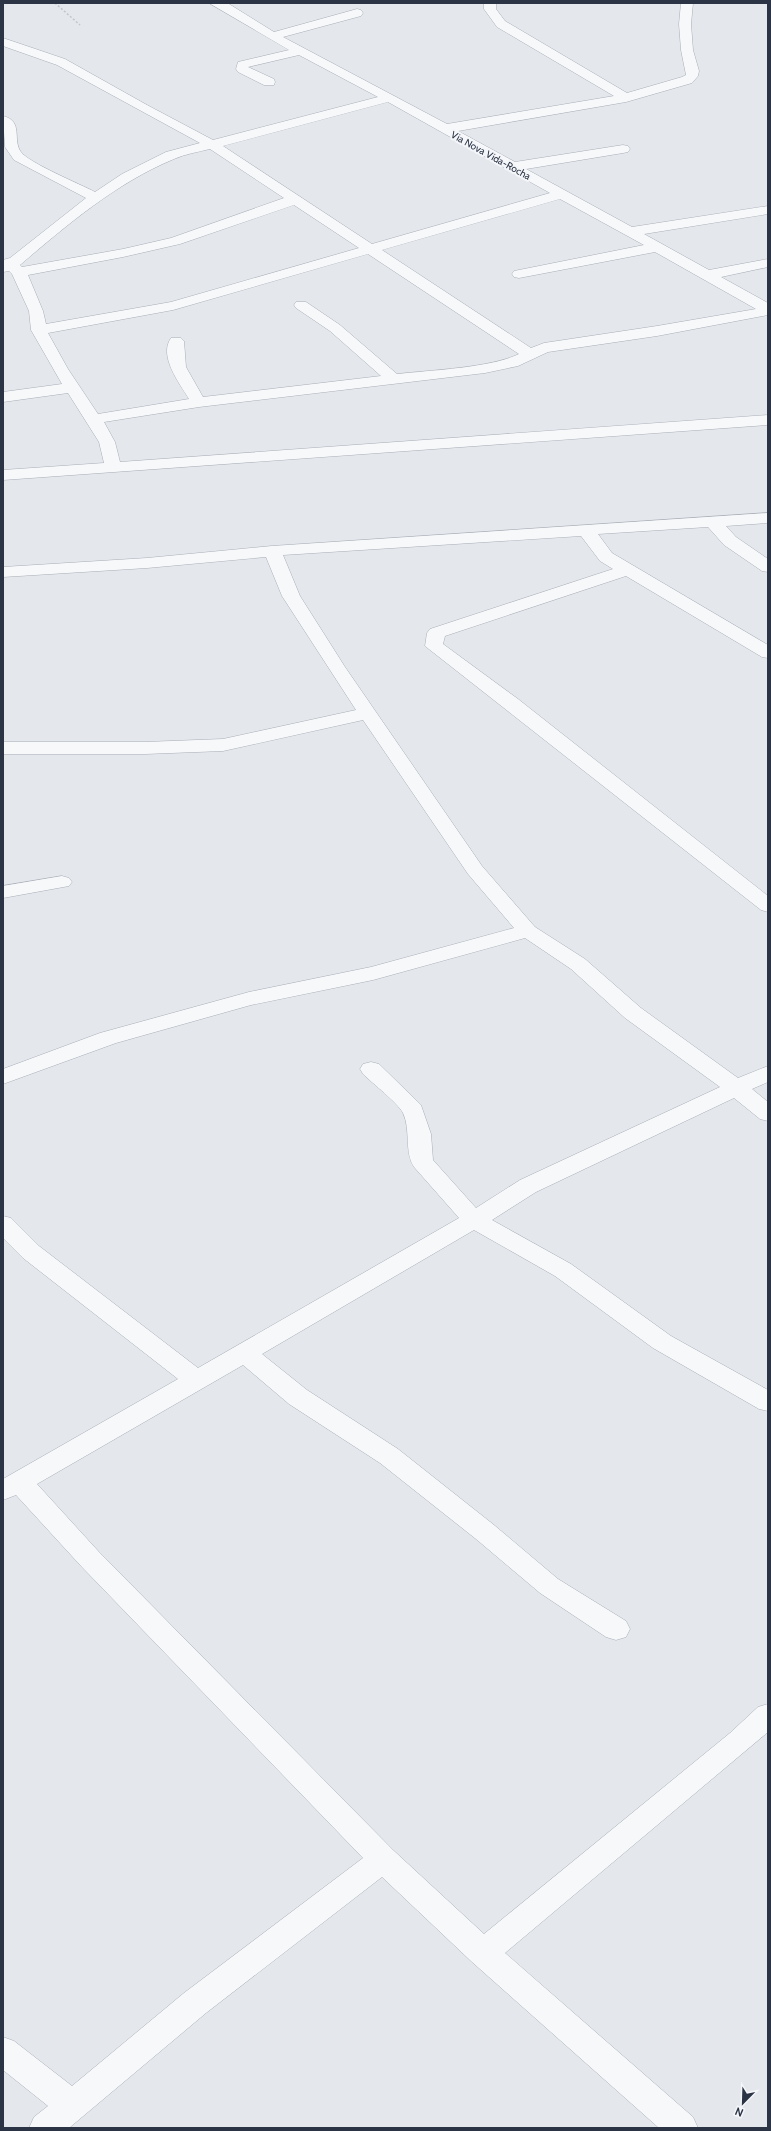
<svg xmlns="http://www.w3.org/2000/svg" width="771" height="2131" viewBox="0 0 771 2131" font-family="Cabin,sans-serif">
	<rect width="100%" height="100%" fill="#e4e7ec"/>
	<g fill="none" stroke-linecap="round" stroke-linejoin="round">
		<defs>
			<path id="street" d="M209,3l20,1 45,28 83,-23 4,1 2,3 -2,3 -78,21 164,87 167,-28 -117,-69 -13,-18v-6h12v6l9,12 122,72 55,-16 4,-2 -5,-25 -2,-26 2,-21h12l-2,21 2,26 6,21 -1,5 -6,7 -66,19 -168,29 57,31 108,-17 5,1 2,3 -2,3 -5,1 -97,16 106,58 136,-21v8l-124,20 65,36 59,-11v8l-47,10 47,26v12l-111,21 -109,16 -30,14 -33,7 -286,34 -95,15 11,20 5,20 648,-47v10l-765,55v-10l101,-7 -5,-21 -31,-49 -65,9v-10l59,-8 -31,-54 -2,-19 -17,-37 -3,-3 -6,1v-12l7,-2 76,-60 -72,-38 -9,-13 -2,-31c21,5 9,24 18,36 8,11 59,32 74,40l27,-18 44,-22 34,-9 -143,-78 -54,-19v-8l62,21 82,46 66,35 165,-43 -79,-42 -51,12 26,12 1,3 -1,3h-10l-26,-13 -2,-3 2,-7 51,-12zM388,102l162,91 -178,51 -149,-98zM210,149l74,49 -113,40 -48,11 -101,18 -2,-2c47,-40 96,-82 154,-106 11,-5 24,-7 36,-10zM560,199l84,46 -130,26 -2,3 2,3 5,1 136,-26 101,57 -99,17 -113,17 -13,5 -149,-98zM294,205l65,43 -188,54 -125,22 -3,-13 -15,-36 95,-18 57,-13zM368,254l151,100c-29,14 -88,16 -122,20l-57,-49 -34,-23h-10l-2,3 2,3 34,23 51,45 -178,21 -17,-30 -2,-26 -3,-3h-10c-13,18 9,46 18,61l-91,15 -30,-45 -20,-36 125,-23z
				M768,513v10l-42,3 10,11 32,22v13l-6,-1 -38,-26 -16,-18 -110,7 14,19 156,92v13l-6,-1 -136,-81 -181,60 -2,8 75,55 250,197v16l-7,-2 -336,-264 2,-13 3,-4 183,-60 -13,-8 -19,-25 -298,19 17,41 45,71 137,199 53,61 50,32 56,49 97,70 30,-12v16l-16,7 16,13v19l-8,-2 -26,-21 -198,94 -44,28 79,44 100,72 97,54v21l-9,-2 -106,-61 -98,-72 -81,-46 -212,124 45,36 91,59 96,76 64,54 68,42 4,8 -4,8 -10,3 -10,-3 -66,-44 -64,-54 -96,-76 -91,-59 -46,-39 -206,119 62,68 294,298 91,84 246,-201 28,-26 10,-3v28l-263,221 188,164 5,11h-39l-187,-166 -90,-85 -176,136 -137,115h-40l5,-11 14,-11 -45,-36v-33l11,4 58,45 112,-93 179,-135 -282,-292 -65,-71 -13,5v-21l175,-100 -155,-121 -20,-20v-22l8,2 28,28 159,122 261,-150 -45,-51c-10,-15 -3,-37 -11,-54 -5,-10 -31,-30 -40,-39l-3,-5 3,-5 8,-2 8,2 42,41 10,29 2,26 43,48 44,-28 200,-93 -95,-69 -54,-49 -46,-31 -152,42 -122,25 -135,38 -113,41v-15l97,-36 149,-41 122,-25 143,-39 -46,-54 -105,-154 -140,31 -78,3h-142v-12h142l78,-3 133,-29 -74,-114 -16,-39 -119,11 -144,9v-10l144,-9 125,-12z
				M62,876l7,2 3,4 -3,4 -66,12v-12z"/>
		</defs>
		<use href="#street" stroke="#a9aeb7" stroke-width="1"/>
		<path stroke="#c2c5cb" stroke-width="1.5" stroke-dasharray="2 2" stroke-linecap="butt" d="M55,3l25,22"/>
		<use href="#street" fill="#f7f8fa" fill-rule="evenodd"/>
	</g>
	<g text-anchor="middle" stroke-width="4" stroke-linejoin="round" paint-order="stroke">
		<g font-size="10" fill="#2b3445" stroke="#f4f6f9">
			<text transform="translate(491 155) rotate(29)" y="4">Via Nova Vida-Rocha</text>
		</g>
	</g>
	<rect width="771" height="2131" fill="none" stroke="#2b3445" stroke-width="8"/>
	<g transform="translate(743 2103) rotate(203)" stroke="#f4f6f9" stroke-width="3" paint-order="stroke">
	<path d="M0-3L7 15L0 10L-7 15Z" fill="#2b3445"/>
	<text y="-6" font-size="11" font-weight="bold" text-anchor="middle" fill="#2b3445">N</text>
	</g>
</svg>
